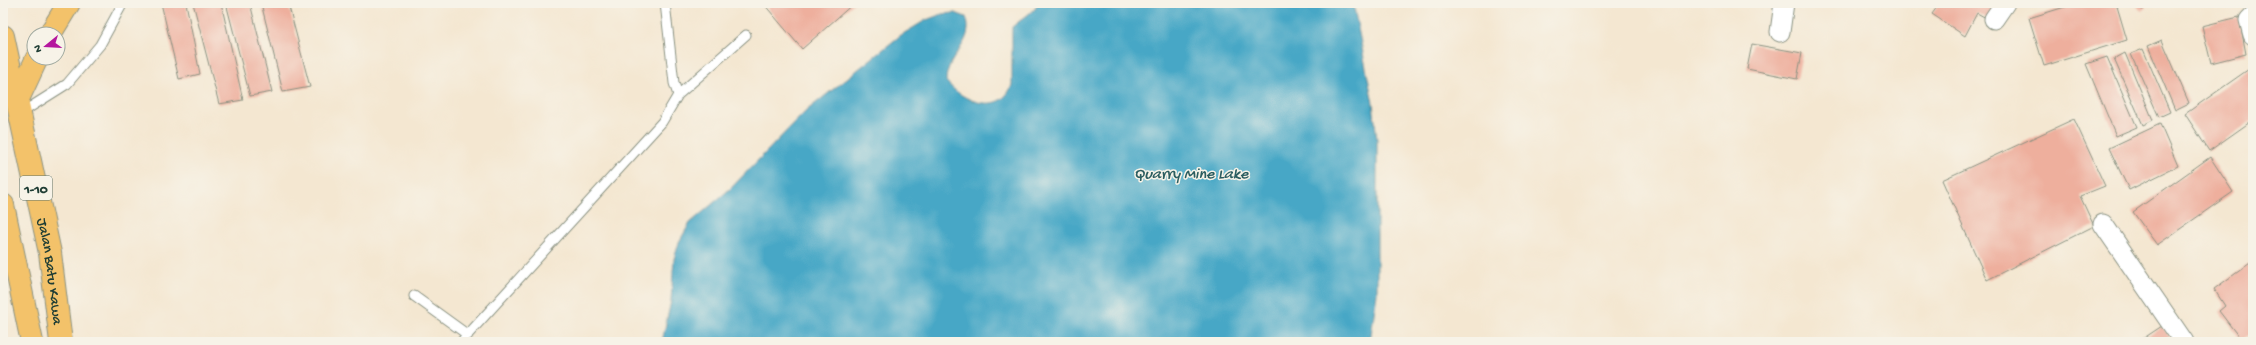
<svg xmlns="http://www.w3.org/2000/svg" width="2256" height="345" viewBox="0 0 2256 345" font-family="'Gochi Hand',sans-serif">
	<rect width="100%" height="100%" fill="#f7f3e8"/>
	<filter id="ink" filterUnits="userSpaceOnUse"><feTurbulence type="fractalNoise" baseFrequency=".025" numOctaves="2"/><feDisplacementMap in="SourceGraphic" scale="8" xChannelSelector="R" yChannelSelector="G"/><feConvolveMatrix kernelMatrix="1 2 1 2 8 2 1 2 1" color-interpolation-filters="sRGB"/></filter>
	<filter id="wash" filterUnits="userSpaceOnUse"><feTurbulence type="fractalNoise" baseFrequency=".012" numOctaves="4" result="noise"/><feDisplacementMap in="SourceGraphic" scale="16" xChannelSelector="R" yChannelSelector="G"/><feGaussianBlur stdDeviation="0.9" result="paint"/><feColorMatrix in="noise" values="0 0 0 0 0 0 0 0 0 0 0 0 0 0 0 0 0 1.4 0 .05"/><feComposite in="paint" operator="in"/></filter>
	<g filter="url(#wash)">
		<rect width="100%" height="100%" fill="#f4e7d1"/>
		<path fill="#47a7c6" stroke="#33727d" d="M1038,3h315l20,100 4,37v153l-7,49h-708l9,-41 3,-42 5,-17 11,-19 41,-35 75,-77 95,-76 25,-15 16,-6 13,-1 11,4c10,26 -20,38 -20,64 15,20 54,36 66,4v-58l23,-18z"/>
		<g id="blocks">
			<path fill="#eeaf9d" d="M161,3h25l14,71 -21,5z
				M193,3h28l22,97 -24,4z
				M226,3h24l22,89 -22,4z
				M261,3h27l22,84 -27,5z
				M763,3h91l-52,46z
				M1940,3h58l-10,16 -11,-6 -12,23 -33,-22z
				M2078,3h38l11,37 -83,26 -15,-48z
				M2133,3h15l-5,7z
				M2239,17l7,37 -35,9 -9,-37z
				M2162,40l27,63 -14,7 -27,-64z
				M1752,44l50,9 -5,26 -50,-10z
				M2143,49l27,63 -11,5 -28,-63z
				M2125,53l28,67 -10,5 -29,-66z
				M2107,57l30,70 -21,9 -30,-72z
				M2249,69l4,5v46l-44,31 -24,-37z
				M2074,119l31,67 -25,10 14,30 -107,54 -45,-100z
				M2160,124l18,42 -49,24 -20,-42z
				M2210,157l23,35 -76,53 -24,-33z
				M2253,261v72l-11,8 -23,-30 6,-5 -11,-17z
				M2162,326l11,16h-35z"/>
		</g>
	</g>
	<g filter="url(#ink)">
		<use href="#blocks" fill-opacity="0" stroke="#8a9282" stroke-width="1"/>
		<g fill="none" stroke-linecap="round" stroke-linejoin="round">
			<defs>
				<path id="service" d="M678,95l68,-60
					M21,113l46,-29 33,-39 23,-42
					M414,296l54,39
					M461,342l201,-220 16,-27 -4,-12 -9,-80"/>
				<path id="minor" d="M2253,16l-4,4 4,15
					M1994,19l11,-16
					M1780,32l4,-29
					M2103,224l81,118"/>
				<g id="trunk">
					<path d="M50,34l19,-31"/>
					<path id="s1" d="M3,36l47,217 11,89"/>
					<path d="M18,99l19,-41"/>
					<path d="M3,205l29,137"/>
				</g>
			</defs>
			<use href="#service" stroke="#8a9282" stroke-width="11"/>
			<use href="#minor" stroke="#8a9282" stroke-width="21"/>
			<use href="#trunk" stroke="#8a9282" stroke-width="24"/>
			<use href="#service" stroke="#fff" stroke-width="9"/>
			<use href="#minor" stroke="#fff" stroke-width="19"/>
			<use href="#trunk" stroke="#f3c26a" stroke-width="22"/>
		</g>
	</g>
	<g text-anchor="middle" stroke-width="3" stroke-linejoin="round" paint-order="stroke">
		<rect fill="#f7f3e8" stroke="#60746a" stroke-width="1" x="20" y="176" width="32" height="24" rx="3"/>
		<g font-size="14" font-weight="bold" fill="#1f3d34">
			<text x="36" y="193">1-10</text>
		</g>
		<g font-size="15" fill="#1f3d34" stroke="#f7f3e8">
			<text dy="5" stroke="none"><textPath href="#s1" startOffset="240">Jalan Batu Kawa</textPath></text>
		</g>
		<g font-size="16" font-style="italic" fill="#2b5d60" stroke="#f7f3e8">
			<text x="1191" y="178">Quarry Mine Lake</text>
		</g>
	</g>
	<rect width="2256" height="345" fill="none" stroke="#f7f3e8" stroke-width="16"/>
	<g transform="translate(46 46) rotate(252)"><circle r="19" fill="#f7f3e8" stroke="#a1aaa0"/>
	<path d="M0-3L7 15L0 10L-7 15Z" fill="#b5179e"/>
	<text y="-6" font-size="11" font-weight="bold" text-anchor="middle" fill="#1f3d34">N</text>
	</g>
</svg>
